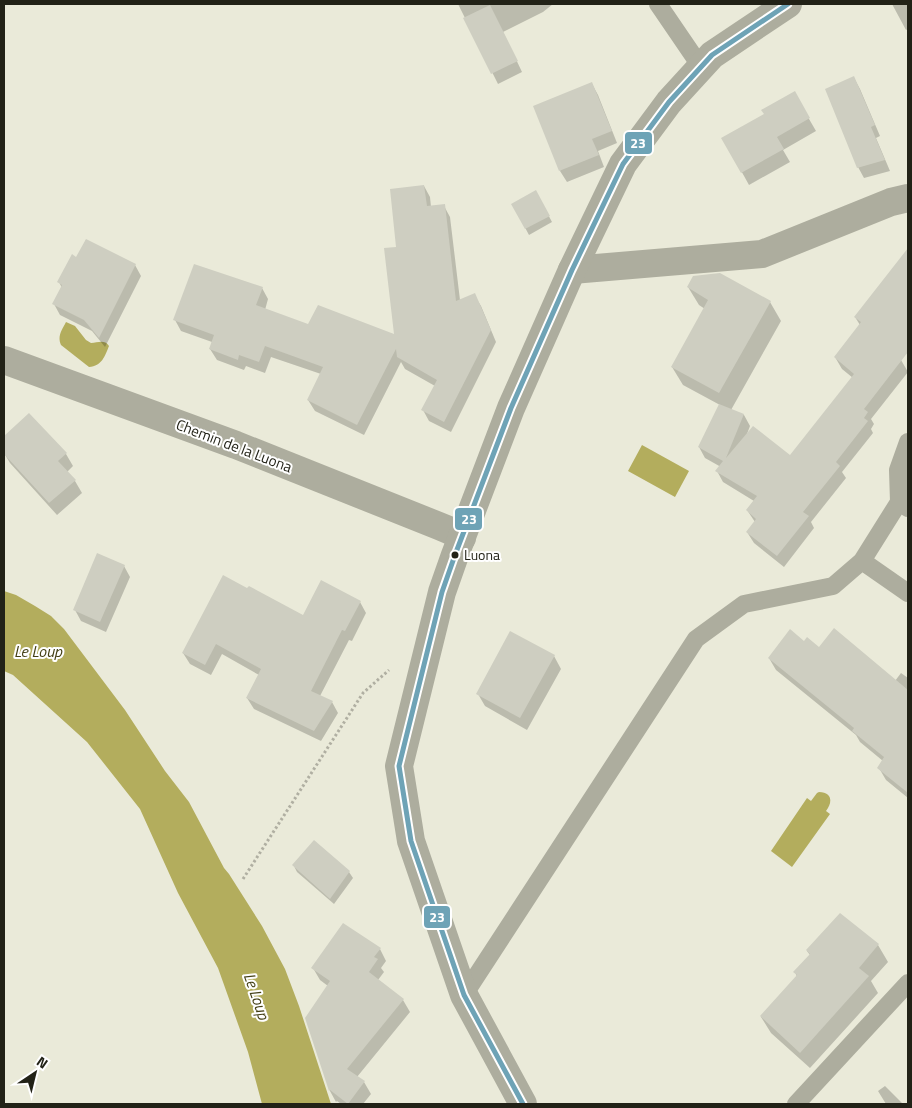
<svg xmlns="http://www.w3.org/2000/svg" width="912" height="1108" viewBox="0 0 912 1108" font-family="'Titillium Web',sans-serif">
	<rect width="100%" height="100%" fill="#eaead9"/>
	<path fill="#b3ad5d" d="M66,322l9,4 11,14 5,3c7,0 13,-4 18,3 -4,10 -7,20 -20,21l-28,-22c-4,-9 1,-15 5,-23z
		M642,445l47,26 -14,26 -47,-26z
		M4,591l12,4 19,11 16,10 13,13 61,81 40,61 24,31 35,66 5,6 33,52 23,43 14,37 32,98h-69l-14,-52 -30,-84 -40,-75 -38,-84 -53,-67 -74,-67 -9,-4z
		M819,792c13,0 14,10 7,19l4,3 -38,53 -21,-16 36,-53 4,3 6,-8z"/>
	<path fill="#0003" d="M458,4h95l-10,8 -40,20 19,40 -24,12z
		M892,4h16v25l-2,1z
		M854,78l6,11 20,47 -4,2 14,33 -26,7 -6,-11z
		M592,84l6,11 19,48 -19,8 6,16 -37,15 -7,-11z
		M794,93l22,38 -33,19 7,12 -41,23 -26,-47 42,-23z
		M424,186l6,11 1,10 13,-1 6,11 10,83 14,-5 7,11 15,36 -45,90 -22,-11 -6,-11 12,-24 -30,-17 -4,-7 -37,73 -49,-24 -7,-11 13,-26 -50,-17 -6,16 -19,-7 -2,4 -27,-10 -7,-11 2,-7 -31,-11 -6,-11 87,-32 6,11 -3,11 43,16 87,9 2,-87z
		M536,192l16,30 -23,13 -16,-30z
		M86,240l49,25 6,11 -36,71 -13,-16 -32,-16 -6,-11 8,-16 -3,-6 18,-24z
		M688,287l82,15 11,19 -50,89 13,5 6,11 -3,8 44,23 62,-79 -11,-9 -7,-12 25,-32 -5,-8 46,-8 7,5v33l-9,11 2,2 7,12 -37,47 3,5 -3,5 2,4 -31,39 4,6 -35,44 3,6 -30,39 -30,-24 -7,-11 8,-10 -8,-12 7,-9 -31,-19 -6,-11 4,-4 -16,-9 -6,-11 21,-42 -37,-20 -11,-18 33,-58 -6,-4z
		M12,442l54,12 7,12 -6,6 8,9 7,12 -25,22 -47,-52 -6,-10v-4z
		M124,566l6,11 -24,55 -25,-11 -6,-11z
		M360,602l6,11 -14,28 -3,-1 -29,56 12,6 6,11 -17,28 -67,-32 -7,-11 12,-23 -37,-21 -11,21 -21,-11 -7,-11 121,-36z
		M804,643l91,38 6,-8 7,5v120l-22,-18 -7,-12 4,-7 -23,-19 -4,-7 -80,-65 -7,-12z
		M554,656l7,13 -34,61 -42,-24 -7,-12z
		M294,866l55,6 4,6 -19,26 -37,-32z
		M840,914l38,31 10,17 -17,19 7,12 -68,75 -39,-35 -10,-16 36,-40 -2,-5 15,-17 -3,-4z
		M380,949l6,12 -5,7 3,4 -6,8 25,20 7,12 -53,65 7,5 7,12 -8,10h-22l-4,-3 -1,1 -6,-11 -24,-73 22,-32 -8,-6 -7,-12z
		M885,1086l18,18h-17l-8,-13z"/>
	<path fill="#cecec1" d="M490,5l28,56 -27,13 -28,-56z
		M854,76l21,49 -4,2 14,33 -28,8 -32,-79z
		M592,82l20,49 -20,8 7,16 -40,16 -26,-65z
		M795,91l15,27 -33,19 7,12 -43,24 -20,-35 43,-24 -3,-4z
		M424,185l3,21 18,-2 11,97 19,-8 16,37 -47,92 -23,-12 16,-30 -40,-23 -1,-8 -39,76 -50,-25 16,-33 -58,-21 -6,16 -20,-7 -1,5 -29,-11 5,-14 -41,-15 21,-56 69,23 -7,18 52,19 10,-19 76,29 -10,-86 12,-1 -6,-58z
		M536,190l14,26 -25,13 -14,-25z
		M86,239l50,25 -37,74 -15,-18 -32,-16 10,-19 -5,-3 15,-28 4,3z
		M908,248v104l-44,57 4,3 -4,6 4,3 -32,41 4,4 -37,46 6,4 -32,40 -31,-24 10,-13 -10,-9 11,-14 -42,-25 8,-10 -25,-14 21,-43 25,10 -18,44 27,-32 37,29 64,-81 -20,-17 27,-35 -7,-5z
		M720,273l51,28 -52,92 -48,-26 37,-67 -21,-13 6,-11z
		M29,413l38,40 -9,8 18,19 -27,23 -45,-49v-18z
		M97,553l28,12 -25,57 -27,-12z
		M223,575l24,13 2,-2 54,29 18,-35 40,21 -16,30 -3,-1 -31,61 22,10 -19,30 -68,-33 15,-29 -45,-25 -11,21 -23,-12z
		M834,628l74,62v103l-31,-25 7,-11 -32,-26 2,-3 -86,-70 22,-29 14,12 3,-4 12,10z
		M510,631l45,24 -35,63 -44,-24z
		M314,840l36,31 -20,28 -38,-34z
		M840,913l39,31 -20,24 10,8 -69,77 -40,-37 37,-41 -4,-3 17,-18 -4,-4z
		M343,923l38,25 -7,9 4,2 -9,13 35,27 -57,70 18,12 -17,23 -18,-14 -1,1 -24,-73 25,-37 -19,-13z"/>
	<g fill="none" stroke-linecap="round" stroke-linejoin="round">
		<path stroke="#b0afa2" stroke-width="3" stroke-dasharray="2.5 2.5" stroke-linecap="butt" d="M243,879l120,-186 26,-23"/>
		<path stroke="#adad9e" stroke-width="18" d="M658,4l43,63
			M899,502l-1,-32 10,-28
			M862,561l46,32
			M464,995l232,-356 48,-35 89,-18 29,-25 37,-59 9,6
			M796,1104l112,-121"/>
		<path stroke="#adad9e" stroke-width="28" d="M572,270l190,-16 129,-52 17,-4
			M4,360l232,85 203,81 12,5 11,7"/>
		<path stroke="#adad9e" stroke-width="28" d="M523,1104l-59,-109 -53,-154 -12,-75 43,-174 13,-37 56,-147 61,-138 51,-106 46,-62 43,-47 76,-51"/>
		<defs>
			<path id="bus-1" d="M523,1104l-59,-109 -53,-154 -12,-75 43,-174 13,-37 56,-147 61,-138 51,-106 46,-62 43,-47 76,-51"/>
		</defs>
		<use href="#bus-1" stroke="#fff" stroke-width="9"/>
		<use href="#bus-1" stroke="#6ea3b6" stroke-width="5"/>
	</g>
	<circle fill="#222217" stroke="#fff" stroke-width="2" cx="455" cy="555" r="4.5"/>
	<g text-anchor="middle" stroke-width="4" stroke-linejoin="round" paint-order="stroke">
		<g font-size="14" fill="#222217" stroke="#fff" text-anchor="start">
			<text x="464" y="560">Luona</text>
		</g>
		<g font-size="15" fill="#222217" stroke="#fff">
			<text transform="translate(234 446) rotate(21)" y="5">Chemin de la Luona</text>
		</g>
		<g font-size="16" font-style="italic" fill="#433f14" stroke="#fff">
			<text x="38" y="657">Le Loup</text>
			<text transform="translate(257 996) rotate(71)" y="6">Le Loup</text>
		</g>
	</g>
	<g stroke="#fff" stroke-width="2">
		<rect x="624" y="131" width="29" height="24" rx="5" fill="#6ea3b6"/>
		<rect x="454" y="507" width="29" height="24" rx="5" fill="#6ea3b6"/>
		<rect x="423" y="905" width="28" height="24" rx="5" fill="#6ea3b6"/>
	</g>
	<g font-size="14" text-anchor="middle" font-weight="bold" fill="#fff">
		<text x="638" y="148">23</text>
		<text x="469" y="524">23</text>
		<text x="437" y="922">23</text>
	</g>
	<rect width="912" height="1108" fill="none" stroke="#222217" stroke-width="10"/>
	<g transform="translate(35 1073) rotate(35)" stroke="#ffffff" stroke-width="4" paint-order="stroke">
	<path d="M0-4L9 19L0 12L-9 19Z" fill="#222217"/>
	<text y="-8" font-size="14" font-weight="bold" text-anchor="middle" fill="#222217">N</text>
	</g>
</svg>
